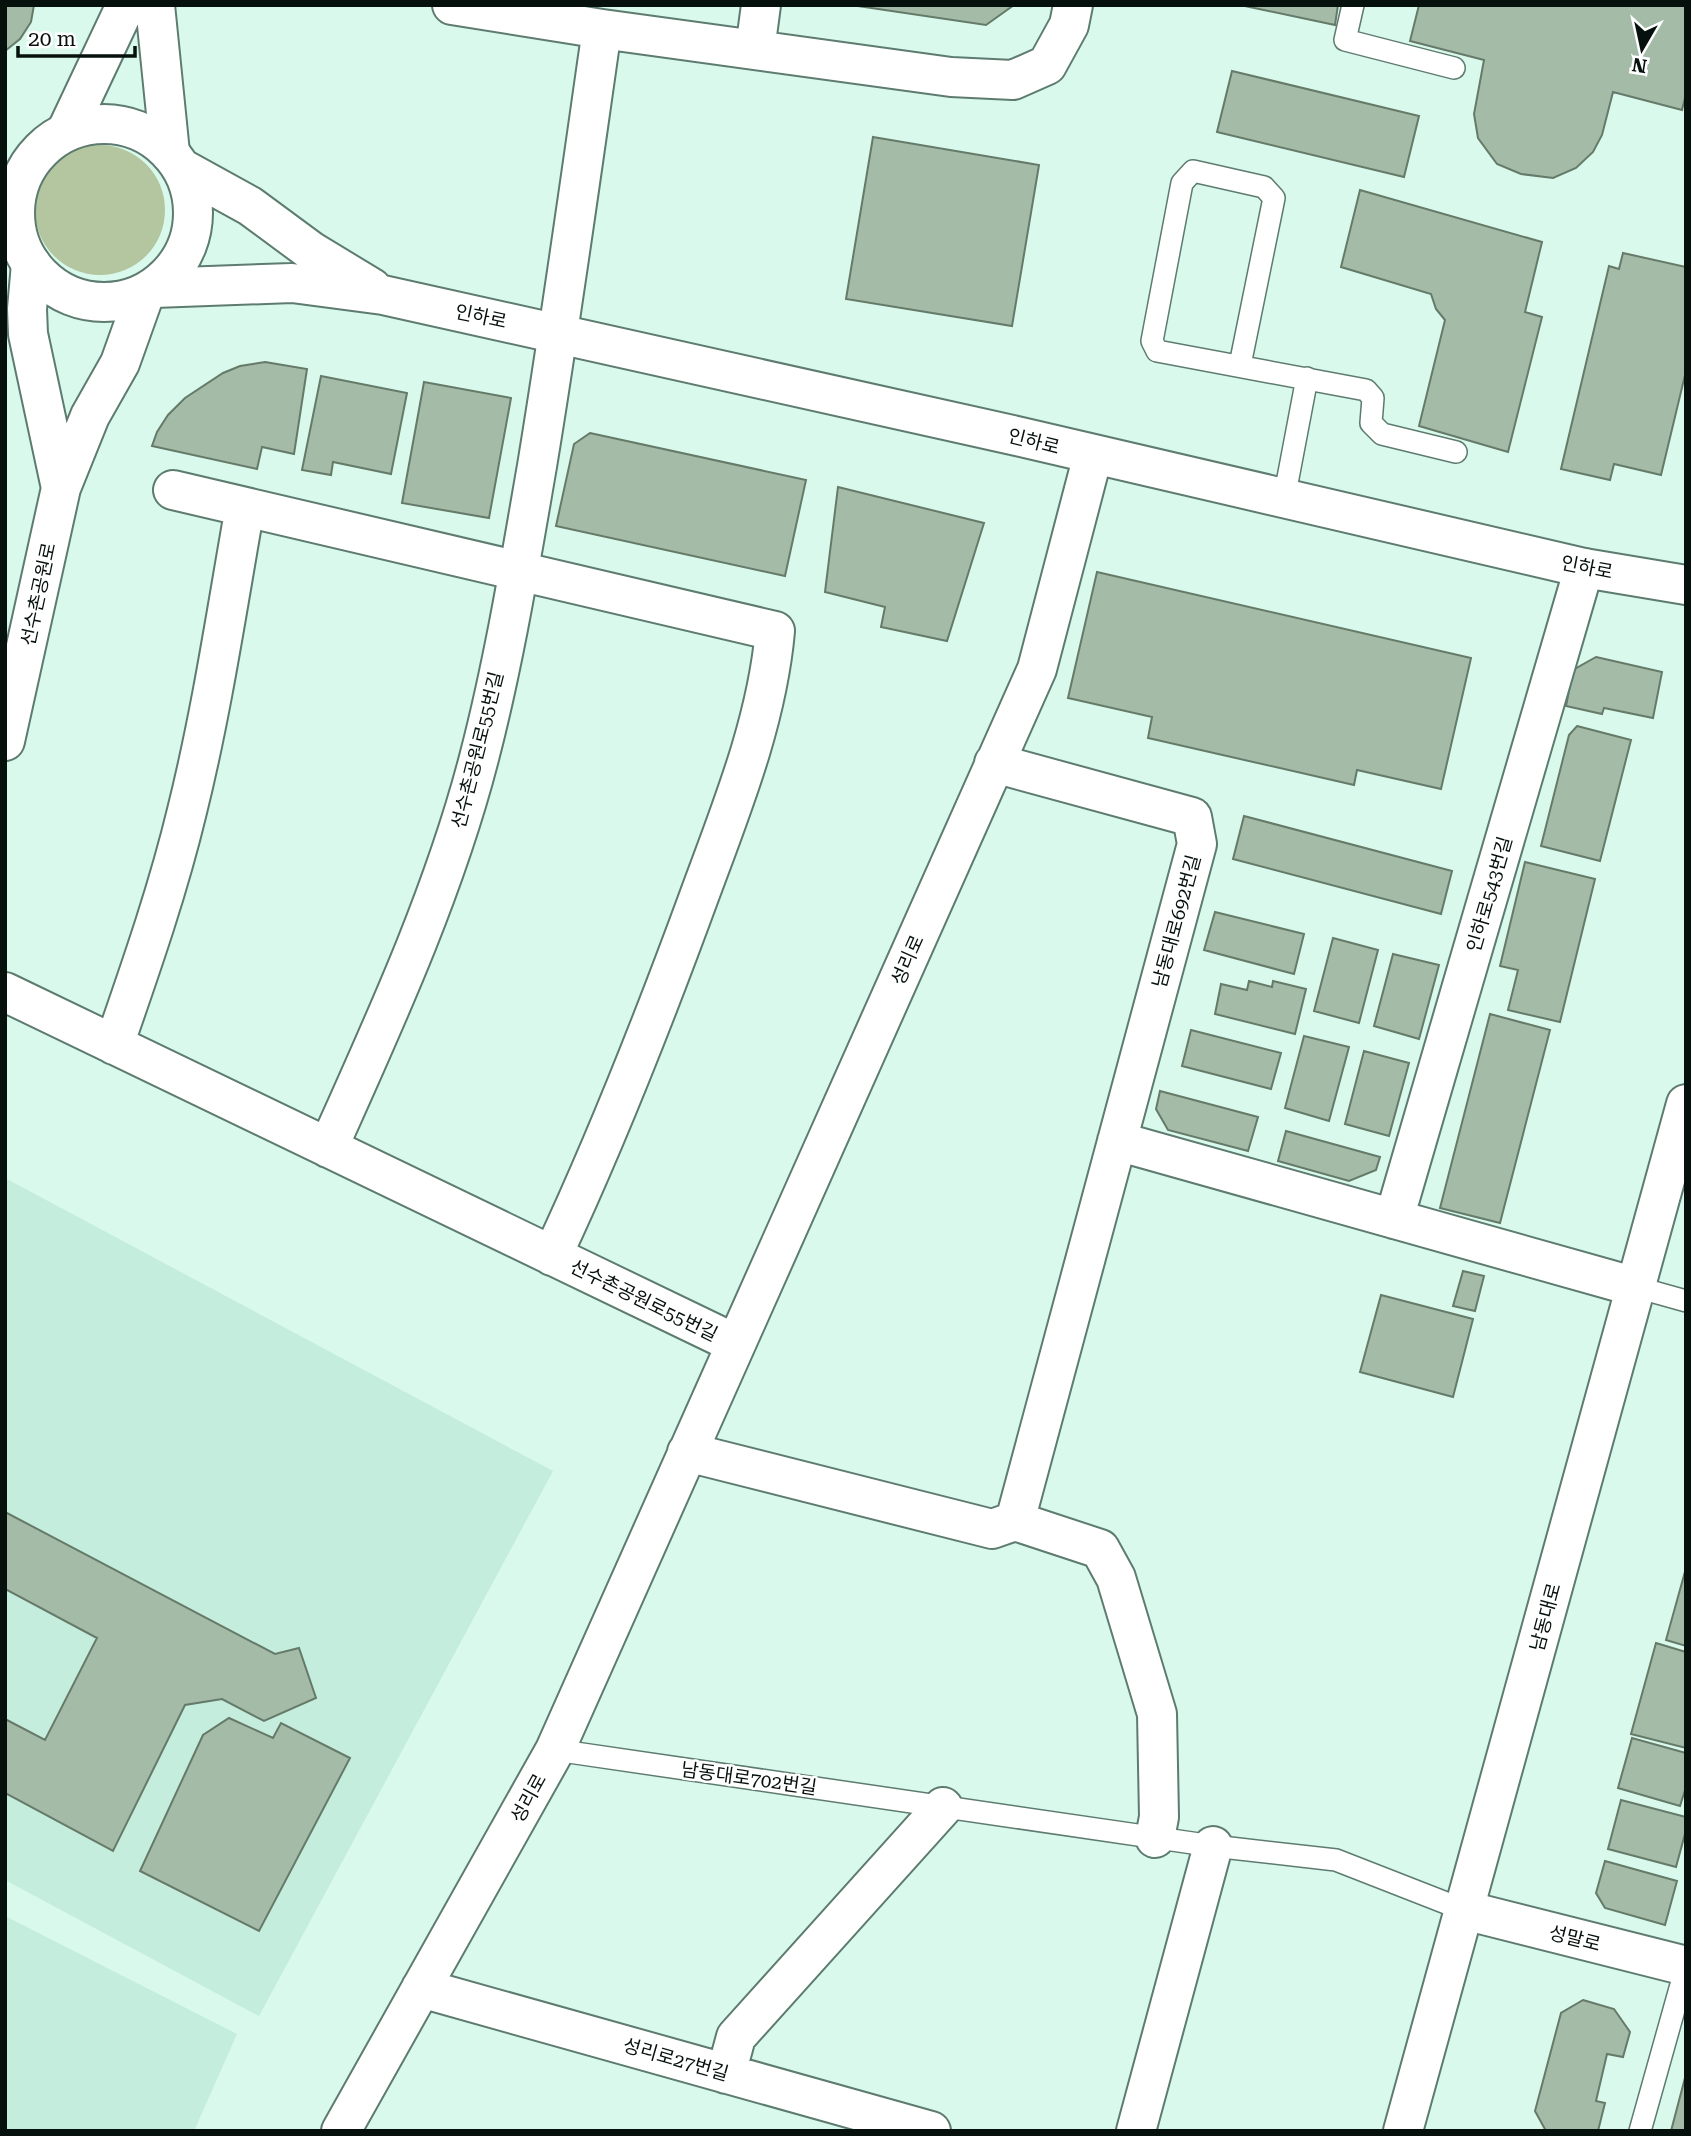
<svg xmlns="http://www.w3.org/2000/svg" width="1691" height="2136" viewBox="0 0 1691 2136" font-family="'Roboto Serif','Noto Sans KR',serif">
	<rect width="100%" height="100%" fill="#d8f9ec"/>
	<path fill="#c4eddd" d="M5,1178l548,293 -294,545 -254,-136z
		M5,1916l232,118 -43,97h-189z"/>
	<path fill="#b4c6a0" d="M35 210a65 65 0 1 1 130 0a65 65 0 1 1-130 0Z"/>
	<path fill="#a4bba8" stroke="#657a68" stroke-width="2" d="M5,5h29l-3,17 -11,17 -15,12z
		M851,5h163l-28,20z
		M1240,5h98l-3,20z
		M1419,5h267v89l-4,16 -69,-18 -11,43 -9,17 -17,16 -23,10 -32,-4 -24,-10 -19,-26 -4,-24 10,-54 -74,-19z
		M1232,71l187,45 -15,61 -187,-45z
		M873,137l166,28 -27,161 -166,-27z
		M1360,190l182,52 -17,70 17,5 -34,135 -89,-26 26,-106 -9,-11 -5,-15 -90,-27z
		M1623,253l63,14v104l-25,104 -47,-11 -4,16 -49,-11 48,-203 10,3z
		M265,362l42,7 -13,85 -32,-7 -5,22 -105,-23 5,-14 11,-17 17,-17 38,-25 17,-7z
		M321,376l86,17 -16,81 -58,-12 -2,13 -29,-5z
		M424,382l87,16 -22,120 -87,-15z
		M590,433l216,47 -21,96 -229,-50 18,-82z
		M838,487l146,36 -37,118 -66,-14 4,-20 -60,-15z
		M1097,572l374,86 -30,131 -84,-19 -3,15 -206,-47 4,-21 -84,-19z
		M1596,657l66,15 -9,46 -49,-10 -2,6 -36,-8 7,-36z
		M1577,726l54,14 -31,121 -59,-15 28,-111z
		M1244,816l208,55 -11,43 -208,-55z
		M1525,862l70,17 -35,143 -52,-12 10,-40 -18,-4z
		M1215,912l89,22 -10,40 -90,-24z
		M1333,938l45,12 -19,73 -45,-12z
		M1393,954l46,11 -20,74 -45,-13z
		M1249,981l23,6 1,-6 33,8 -11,45 -80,-20 6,-30 26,6z
		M1490,1014l60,16 -50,193 -60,-15z
		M1191,1030l90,23 -10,36 -89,-23z
		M1304,1036l45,11 -20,74 -44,-13z
		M1364,1051l45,12 -20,73 -44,-12z
		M1160,1091l98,26 -10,34 -80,-21 -12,-21z
		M1286,1131l94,26 -4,13 -27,11 -71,-20z
		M1463,1271l21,5 -9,35 -22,-5z
		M1381,1295l92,24 -20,78 -93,-25z
		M5,1512l270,142 24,-6 17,50 -52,23 -42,-22 -37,6 -72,146 -108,-58v-74l40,21 52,-102 -92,-49z
		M1686,1568v78l-20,-6z
		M1656,1643l30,9v96l-55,-14z
		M229,1718l44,20 8,-15 69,35 -91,173 -119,-60 63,-136z
		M1632,1738l54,15v34l-6,19 -62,-18z
		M1621,1800l65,17v13l-10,37 -68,-18z
		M1605,1861l72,20 -12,44 -60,-17 -9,-15z
		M1583,2000l31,9 16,23 -7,25 -16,-3 -11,47 9,2 -7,28h-52l-11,-20 26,-98z
		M1686,2074v57h-15z"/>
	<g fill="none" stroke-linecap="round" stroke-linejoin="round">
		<defs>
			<path id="service" d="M1353,5l-8,35 109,28
				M1240,365l34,-167 -10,-11 -71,-16 -11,12 -30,158 5,10 209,39 7,8 -2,25 11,11 74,18
				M1284,499l23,-121
				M1636,1287l50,14
				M555,1750l658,96 123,14 128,50
				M1640,2131l46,-164"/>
			<path id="minor" d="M155,5l15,148
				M452,5l150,24 349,48 62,3 34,-15 22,-40 4,-20
				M755,50l6,-45
				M66,132l60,-127
				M31,264l-4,45 1,25 33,154
				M173,490l602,141c-8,90 -43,176 -74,260 -45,123 -93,246 -149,365
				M5,741l56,-253 29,-72 30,-53 25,-70
				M994,763l198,54 5,27 -182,677
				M5,992l731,352
				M114,1045c27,-78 54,-155 73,-234 25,-100 40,-203 58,-304
				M1117,1141l519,146
				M328,1148c57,-127 116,-255 151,-390 25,-96 41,-194 58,-292 24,-145 44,-291 65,-437
				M1394,1219l190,-651
				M687,1452l305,77 23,-8
				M1015,1521l85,28 16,29 41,136 2,103 -4,21
				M421,1988l510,143
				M726,2074l10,-37 207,-230
				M341,2131l214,-381 482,-1081 56,-214
				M1136,2131l77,-285"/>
			<path id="tertiary" d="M1464,1910l222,56"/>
			<path id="secondary" d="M15 213a89 89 0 1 1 178 0a89 89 0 1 1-178 0Z
				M181,168l69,38 61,45 61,37
				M154,288l138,-5 91,12 638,142 563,131 102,17
				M1403,2131l283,-1027"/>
		</defs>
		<use href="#service" stroke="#5e7b70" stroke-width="24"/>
		<use href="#minor" stroke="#5e7b70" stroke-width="42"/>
		<use href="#tertiary" stroke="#5e7b70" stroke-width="42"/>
		<use href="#secondary" stroke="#5e7b70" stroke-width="42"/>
		<use href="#service" stroke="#fff" stroke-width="21"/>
		<use href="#minor" stroke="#fff" stroke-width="38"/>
		<use href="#tertiary" stroke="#fff" stroke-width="38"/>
		<use href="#secondary" stroke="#fff" stroke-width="38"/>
	</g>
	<g text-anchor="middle" stroke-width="5" stroke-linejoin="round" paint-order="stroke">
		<g font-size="19" fill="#06110d" stroke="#fff">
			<text transform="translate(481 316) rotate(12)" y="7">인하로</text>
			<text transform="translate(1034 441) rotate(14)" y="7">인하로</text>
			<text transform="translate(1587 567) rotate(11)" y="7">인하로</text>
			<text transform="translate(38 594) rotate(-78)" y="7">선수촌공원로</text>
			<text transform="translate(477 750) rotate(-76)" y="7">선수촌공원로55번길</text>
			<text transform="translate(1489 894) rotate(-74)" y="7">인하로543번길</text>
			<text transform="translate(1176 921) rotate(-75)" y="7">남동대로692번길</text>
			<text transform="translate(907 960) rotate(-66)" y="7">성리로</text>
			<text transform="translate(644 1300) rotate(26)" y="7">선수촌공원로55번길</text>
			<text transform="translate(1545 1617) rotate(-75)" y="7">남동대로</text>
			<text transform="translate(749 1778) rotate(8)" y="7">남동대로702번길</text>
			<text transform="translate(528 1798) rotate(-61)" y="7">성리로</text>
			<text transform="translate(1575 1938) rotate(14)" y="7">성말로</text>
			<text transform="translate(676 2059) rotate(16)" y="7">성리로27번길</text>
		</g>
	</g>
	<rect width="1691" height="2136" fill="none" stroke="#06110d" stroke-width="14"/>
	<g transform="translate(1642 49) rotate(189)" stroke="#ffffff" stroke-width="5" paint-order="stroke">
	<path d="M0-5L12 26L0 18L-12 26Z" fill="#06110d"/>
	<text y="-10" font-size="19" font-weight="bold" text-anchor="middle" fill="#06110d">N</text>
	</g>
	<path d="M18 46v10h117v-10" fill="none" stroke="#06110d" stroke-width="3.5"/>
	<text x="28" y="46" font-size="21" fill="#06110d" stroke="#ffffff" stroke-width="5" paint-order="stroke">20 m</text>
</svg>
